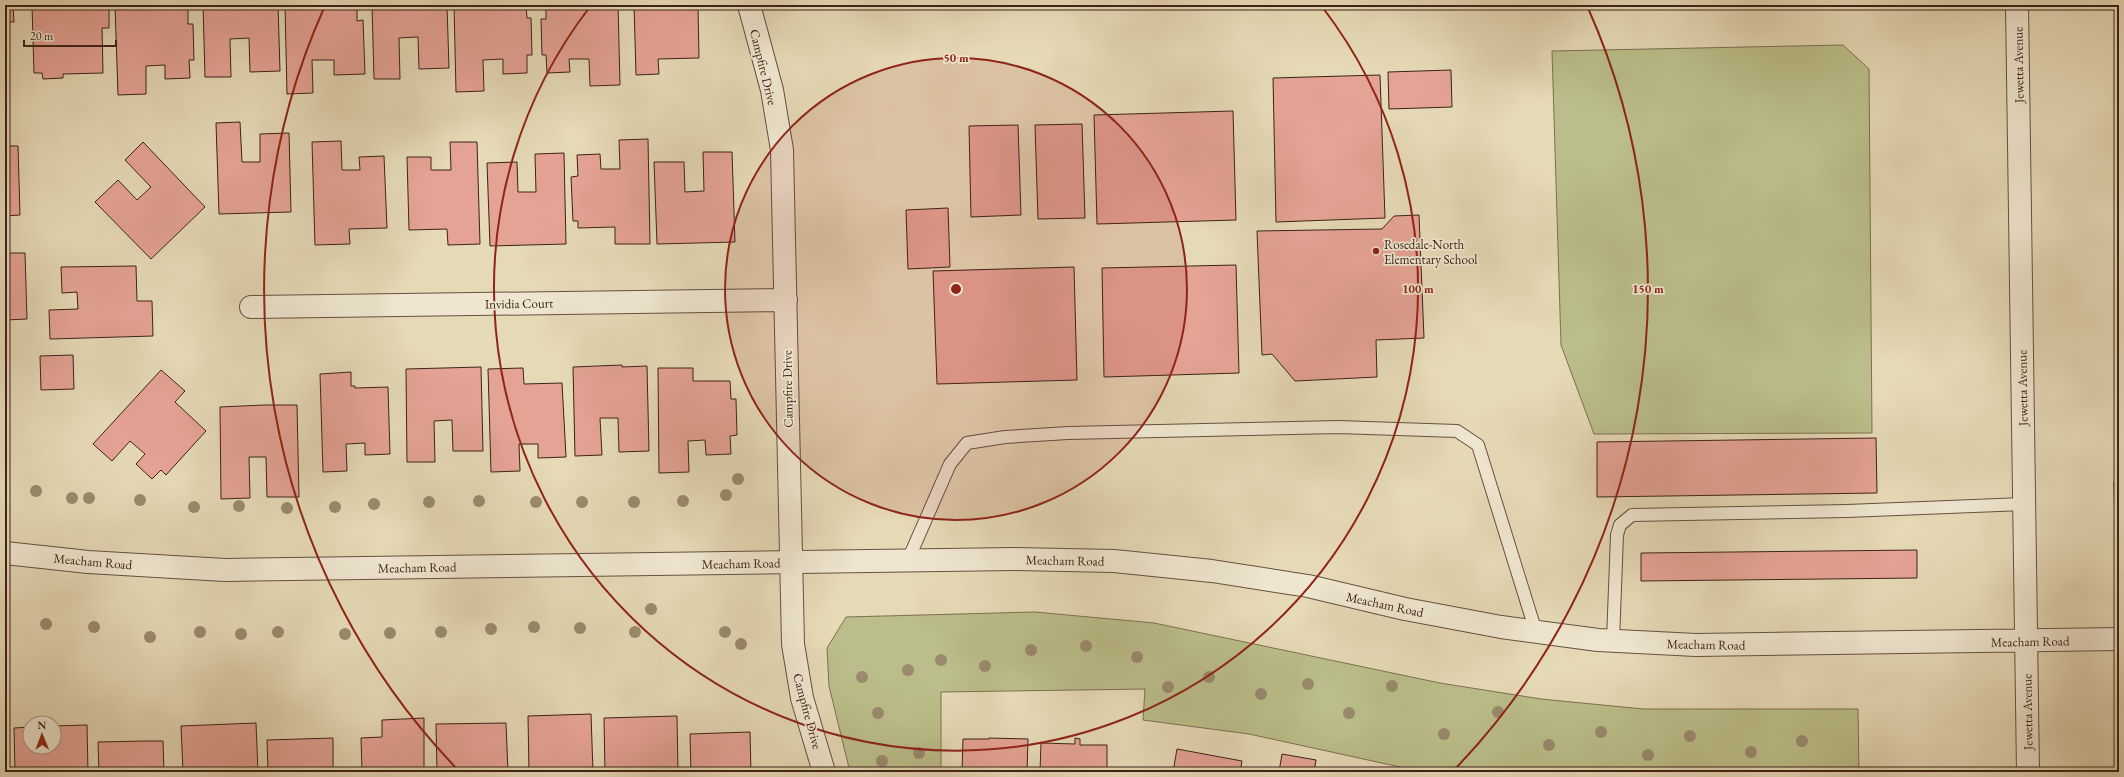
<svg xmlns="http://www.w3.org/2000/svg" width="2124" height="777" viewBox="0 0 2124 777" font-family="'EB Garamond',serif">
	<rect width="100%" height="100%" fill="#e6d9b6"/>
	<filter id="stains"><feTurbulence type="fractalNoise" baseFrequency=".005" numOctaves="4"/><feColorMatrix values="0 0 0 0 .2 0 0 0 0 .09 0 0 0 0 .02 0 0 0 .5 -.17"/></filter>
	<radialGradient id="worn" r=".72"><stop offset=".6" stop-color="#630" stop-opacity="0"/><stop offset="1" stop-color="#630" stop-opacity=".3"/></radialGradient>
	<path fill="#bbbe8a" stroke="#7c7051" d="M1843,45l26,24 3,364 -278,1 -33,-89 -9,-294z
		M1035,612l119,11 286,60 101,16 102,10h215l1,63h-436l-174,-38 -106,-14 2,-31 -204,3v80h-91l-21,-86 -2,-38 19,-31z"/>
	<path fill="#e5a395" stroke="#3c2218" d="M5,5h8l1,17h-9z
		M32,5h77v23h-7l1,45 -40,1v4l-20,1 -1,-6h-8z
		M115,5h73v19h5l1,36h-5l1,18 -25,1v-14l-19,1v28l-28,1z
		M203,5h75l2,66 -30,1 -1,-34 -19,1 1,38h-26z
		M285,5h72v16l6,-1 2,54 -31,1v-15h-22l1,33 -26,1z
		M372,5h75l2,63 -30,1 -1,-32 -19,1 1,41h-26z
		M454,5h72l1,13h4l1,37h-5v18l-24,1v-15l-20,1 1,31 -28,1z
		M546,5h72l2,80 -30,1 -1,-27h-20l1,13 -23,1 -1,-18h-4l-1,-36h5z
		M634,5h36v2l28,-1 1,52 -41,1 1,15 -23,1z
		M1451,70l1,37 -63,2 -1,-37z
		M1380,75l5,143 -109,4 -3,-144z
		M1233,111l3,109 -139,4 -3,-109z
		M240,122l2,40h18v-28l29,-1 2,79 -72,2 -3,-91z
		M1082,124l3,94 -47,1 -3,-94z
		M1018,125l3,90 -50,2 -2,-91z
		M648,139l2,105h-35v-17l-37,1v-7h-5l-2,-44 7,-1 -1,-21 23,-1 1,15h19l-1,-29z
		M341,141l1,29h18l-1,-13 25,-1 3,72 -38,1 1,15 -35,1 -3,-103z
		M143,142l62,65 -54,52 -56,-57 23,-22 19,20 14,-13 -26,-27z
		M450,142h27l3,102 -32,1 -1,-16 -38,1 -2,-73h24v13h20z
		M5,146h13l2,69 -15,1z
		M703,152h29l3,90 -78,2 -3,-82h30l1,30 19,-1z
		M564,153l2,91 -76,2 -3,-83 30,-1 1,30h18l-1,-38z
		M948,208l2,59 -42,2 -2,-59z
		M1419,215l5,123 -48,2 1,37 -82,4 -23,-27 -10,1 -5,-124 125,-2 12,-13z
		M5,253h20l2,66 -22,1z
		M1236,265l3,108 -135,4 -2,-109z
		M136,266l1,35h15l1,35 -103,3 -1,-29 29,-1 -1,-17 -15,1 -1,-26z
		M1074,267l3,113 -140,4 -4,-113z
		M73,355l1,34 -33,1 -1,-34z
		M622,365v2l25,-1 2,85 -30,1 -1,-34h-18l2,37 -27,1 -2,-89z
		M481,367l2,84h-30l-1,-31 -18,1 1,41h-28l-1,-93z
		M523,368l1,16 38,-1 4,74 -28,1v-14h-19l1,27 -29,1 -3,-103z
		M658,368h35v13h37l1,18h5l1,36 -7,1 1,18 -25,1 -1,-15 -17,1 1,31 -30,1z
		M161,370l24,21 -10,11 31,29 -40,44 -5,-5 -9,9 -16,-15 9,-10 -15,-13 -18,20 -19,-17z
		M351,372v14h4v2l33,-1 2,67 -25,1v-12l-19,1 1,27 -24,1 -3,-98z
		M264,405h33l2,92h-32l-1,-40h-17l1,41 -29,1 -1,-92z
		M1876,438l1,55 -280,4v-55z
		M2114,482h5v49h-4z
		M1917,550v28l-276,3v-28z
		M591,714l2,58h-64l-1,-56z
		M677,716l1,56h-73l-1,-54z
		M424,718v54h-62l-1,-34 21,-1v-17z
		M256,723l2,49h-75l-2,-46z
		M506,723l2,49h-71l-1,-48z
		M87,725l1,47h-73l-1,-44 16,-1v20h24v-21z
		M750,732l1,40h-60l-1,-38z
		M333,738v34h-65l-1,-32z
		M989,738l39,1 -1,33h-65l1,-33h26z
		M1075,738l5,1v6h27v27h-67l1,-29 34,1z
		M145,741h18l1,31h-65l-1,-30z
		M1177,749l65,12 -2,11h-67z
		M1282,754l34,6 -2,12h-35z"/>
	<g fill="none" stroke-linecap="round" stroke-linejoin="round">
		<defs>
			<path id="service" d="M908,560l42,-96 17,-21 38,-6 63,-4 270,-6 119,4 21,14 58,187
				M1613,640l4,-105 3,-10 12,-10 215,-4 177,-7"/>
			<path id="minor" d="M749,5l23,85 10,60 11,494 9,54 22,74
				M251,307l535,-7"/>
			<path id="tertiary" d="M2017,5l11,767
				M5,553l83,9 137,8 789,-11 100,2 98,10 96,15 97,23 96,18 97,13 98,5 423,-6"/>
		</defs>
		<use href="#service" stroke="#665040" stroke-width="14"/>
		<use href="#minor" stroke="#665040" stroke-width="24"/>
		<use href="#tertiary" stroke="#665040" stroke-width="24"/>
		<use href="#service" stroke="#efe6d0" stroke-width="12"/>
		<use href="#minor" stroke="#efe6d0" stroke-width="22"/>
		<use href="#tertiary" stroke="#efe6d0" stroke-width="22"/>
	</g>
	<g fill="#9a8a6e">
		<circle cx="738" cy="479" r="6"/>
		<circle cx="36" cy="491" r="6"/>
		<circle cx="726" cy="495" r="6"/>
		<circle cx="72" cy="498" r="6"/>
		<circle cx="89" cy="498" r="6"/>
		<circle cx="140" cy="500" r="6"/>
		<circle cx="479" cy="501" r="6"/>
		<circle cx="683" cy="501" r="6"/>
		<circle cx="429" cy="502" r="6"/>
		<circle cx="536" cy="502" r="6"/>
		<circle cx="582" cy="502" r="6"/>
		<circle cx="634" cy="502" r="6"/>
		<circle cx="374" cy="504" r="6"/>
		<circle cx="239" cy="506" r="6"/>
		<circle cx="194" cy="507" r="6"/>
		<circle cx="335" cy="507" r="6"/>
		<circle cx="287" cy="508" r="6"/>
		<circle cx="651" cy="609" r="6"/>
		<circle cx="46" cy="624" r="6"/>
		<circle cx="94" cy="627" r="6"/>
		<circle cx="534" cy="627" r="6"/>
		<circle cx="580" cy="628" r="6"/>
		<circle cx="491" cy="629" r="6"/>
		<circle cx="200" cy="632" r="6"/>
		<circle cx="278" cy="632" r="6"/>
		<circle cx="441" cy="632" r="6"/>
		<circle cx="635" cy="632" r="6"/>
		<circle cx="725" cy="632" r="6"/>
		<circle cx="390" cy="633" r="6"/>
		<circle cx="241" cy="634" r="6"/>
		<circle cx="345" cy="634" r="6"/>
		<circle cx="150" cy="637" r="6"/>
		<circle cx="741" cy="644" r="6"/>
		<circle cx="1086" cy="646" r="6"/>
		<circle cx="1031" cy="650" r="6"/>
		<circle cx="1137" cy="657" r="6"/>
		<circle cx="941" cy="660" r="6"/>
		<circle cx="985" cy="666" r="6"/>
		<circle cx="908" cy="670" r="6"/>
		<circle cx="862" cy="677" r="6"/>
		<circle cx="1209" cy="677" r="6"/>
		<circle cx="1308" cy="684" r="6"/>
		<circle cx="1392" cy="686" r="6"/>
		<circle cx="1168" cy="687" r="6"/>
		<circle cx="1261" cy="694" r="6"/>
		<circle cx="1498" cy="712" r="6"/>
		<circle cx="878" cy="713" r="6"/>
		<circle cx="1349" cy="713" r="6"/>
		<circle cx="1601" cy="732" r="6"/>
		<circle cx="1444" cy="734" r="6"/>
		<circle cx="1690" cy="736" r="6"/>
		<circle cx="1802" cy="741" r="6"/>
		<circle cx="1549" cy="745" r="6"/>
		<circle cx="1751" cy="752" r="6"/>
		<circle cx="919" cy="753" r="6"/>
		<circle cx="1648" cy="755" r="6"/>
		<circle cx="882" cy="761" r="6"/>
	</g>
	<circle cx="956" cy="289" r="231" fill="#8f2418" fill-opacity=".12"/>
	<g fill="none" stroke="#8f2418" stroke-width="2">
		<circle cx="956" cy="289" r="231"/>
		<path d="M1323 8A462 462 0 1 1 589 8"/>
		<path d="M458 770A692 692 0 0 1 324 8M1588 8A692 692 0 0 1 1454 770"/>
	</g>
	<circle fill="#8f2418" stroke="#efe6d0" stroke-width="1.5" cx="1376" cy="251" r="4"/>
	<g text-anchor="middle" stroke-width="3.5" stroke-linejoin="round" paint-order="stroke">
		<g font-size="13" fill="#3c2218" stroke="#efe6d0">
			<text transform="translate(2018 65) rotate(-91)" y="5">Jewetta Avenue</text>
			<text transform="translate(764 67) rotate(76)" y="5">Campfire Drive</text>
			<text transform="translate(519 303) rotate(-1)" y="5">Invidia Court</text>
			<text transform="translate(2022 388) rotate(-91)" y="5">Jewetta Avenue</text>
			<text transform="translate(787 389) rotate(-91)" y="5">Campfire Drive</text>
			<text transform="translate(1065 560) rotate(1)" y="5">Meacham Road</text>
			<text transform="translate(93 561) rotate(5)" y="5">Meacham Road</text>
			<text transform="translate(741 563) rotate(-1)" y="5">Meacham Road</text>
			<text transform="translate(417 567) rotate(-1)" y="5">Meacham Road</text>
			<text transform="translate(1385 604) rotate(12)" y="5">Meacham Road</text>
			<text transform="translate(2030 641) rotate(-1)" y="5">Meacham Road</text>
			<text transform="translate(1706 644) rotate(1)" y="5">Meacham Road</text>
			<text transform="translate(808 711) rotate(75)" y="5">Campfire Drive</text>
			<text transform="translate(2027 712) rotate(-91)" y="5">Jewetta Avenue</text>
		</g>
		<g font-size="13" fill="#3c2218" stroke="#efe6d0" text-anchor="start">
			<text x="1384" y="249">Rosedale-North<tspan x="1384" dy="15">Elementary School</tspan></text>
		</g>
	</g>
	<circle cx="956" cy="289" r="6" fill="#8f2418" stroke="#efe6d0" stroke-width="2"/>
	<g font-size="12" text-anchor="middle" font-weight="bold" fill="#8f2418" stroke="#efe6d0" stroke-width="3.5" stroke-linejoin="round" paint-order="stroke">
		<text x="956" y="62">50 m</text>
		<text x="1418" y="293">100 m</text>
		<text x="1648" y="293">150 m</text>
	</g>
	<rect width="2124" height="777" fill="none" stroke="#e6d9b6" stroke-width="20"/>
	<rect x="6" y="6" width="2112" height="765" fill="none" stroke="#3c2218" stroke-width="2"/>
	<rect x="10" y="10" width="2104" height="757" fill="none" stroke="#3c2218"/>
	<g transform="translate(42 735) rotate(359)"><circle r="19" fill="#efe6d0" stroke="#a79886"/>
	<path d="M0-3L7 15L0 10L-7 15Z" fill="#8f2418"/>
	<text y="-6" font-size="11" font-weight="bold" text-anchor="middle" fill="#3c2218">N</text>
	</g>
	<path d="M24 40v6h92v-6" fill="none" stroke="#3c2218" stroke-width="2"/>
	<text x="30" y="40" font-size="12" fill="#3c2218" stroke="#efe6d0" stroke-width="3" paint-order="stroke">20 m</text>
	<rect width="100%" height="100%" filter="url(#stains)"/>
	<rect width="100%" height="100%" fill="url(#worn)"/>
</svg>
